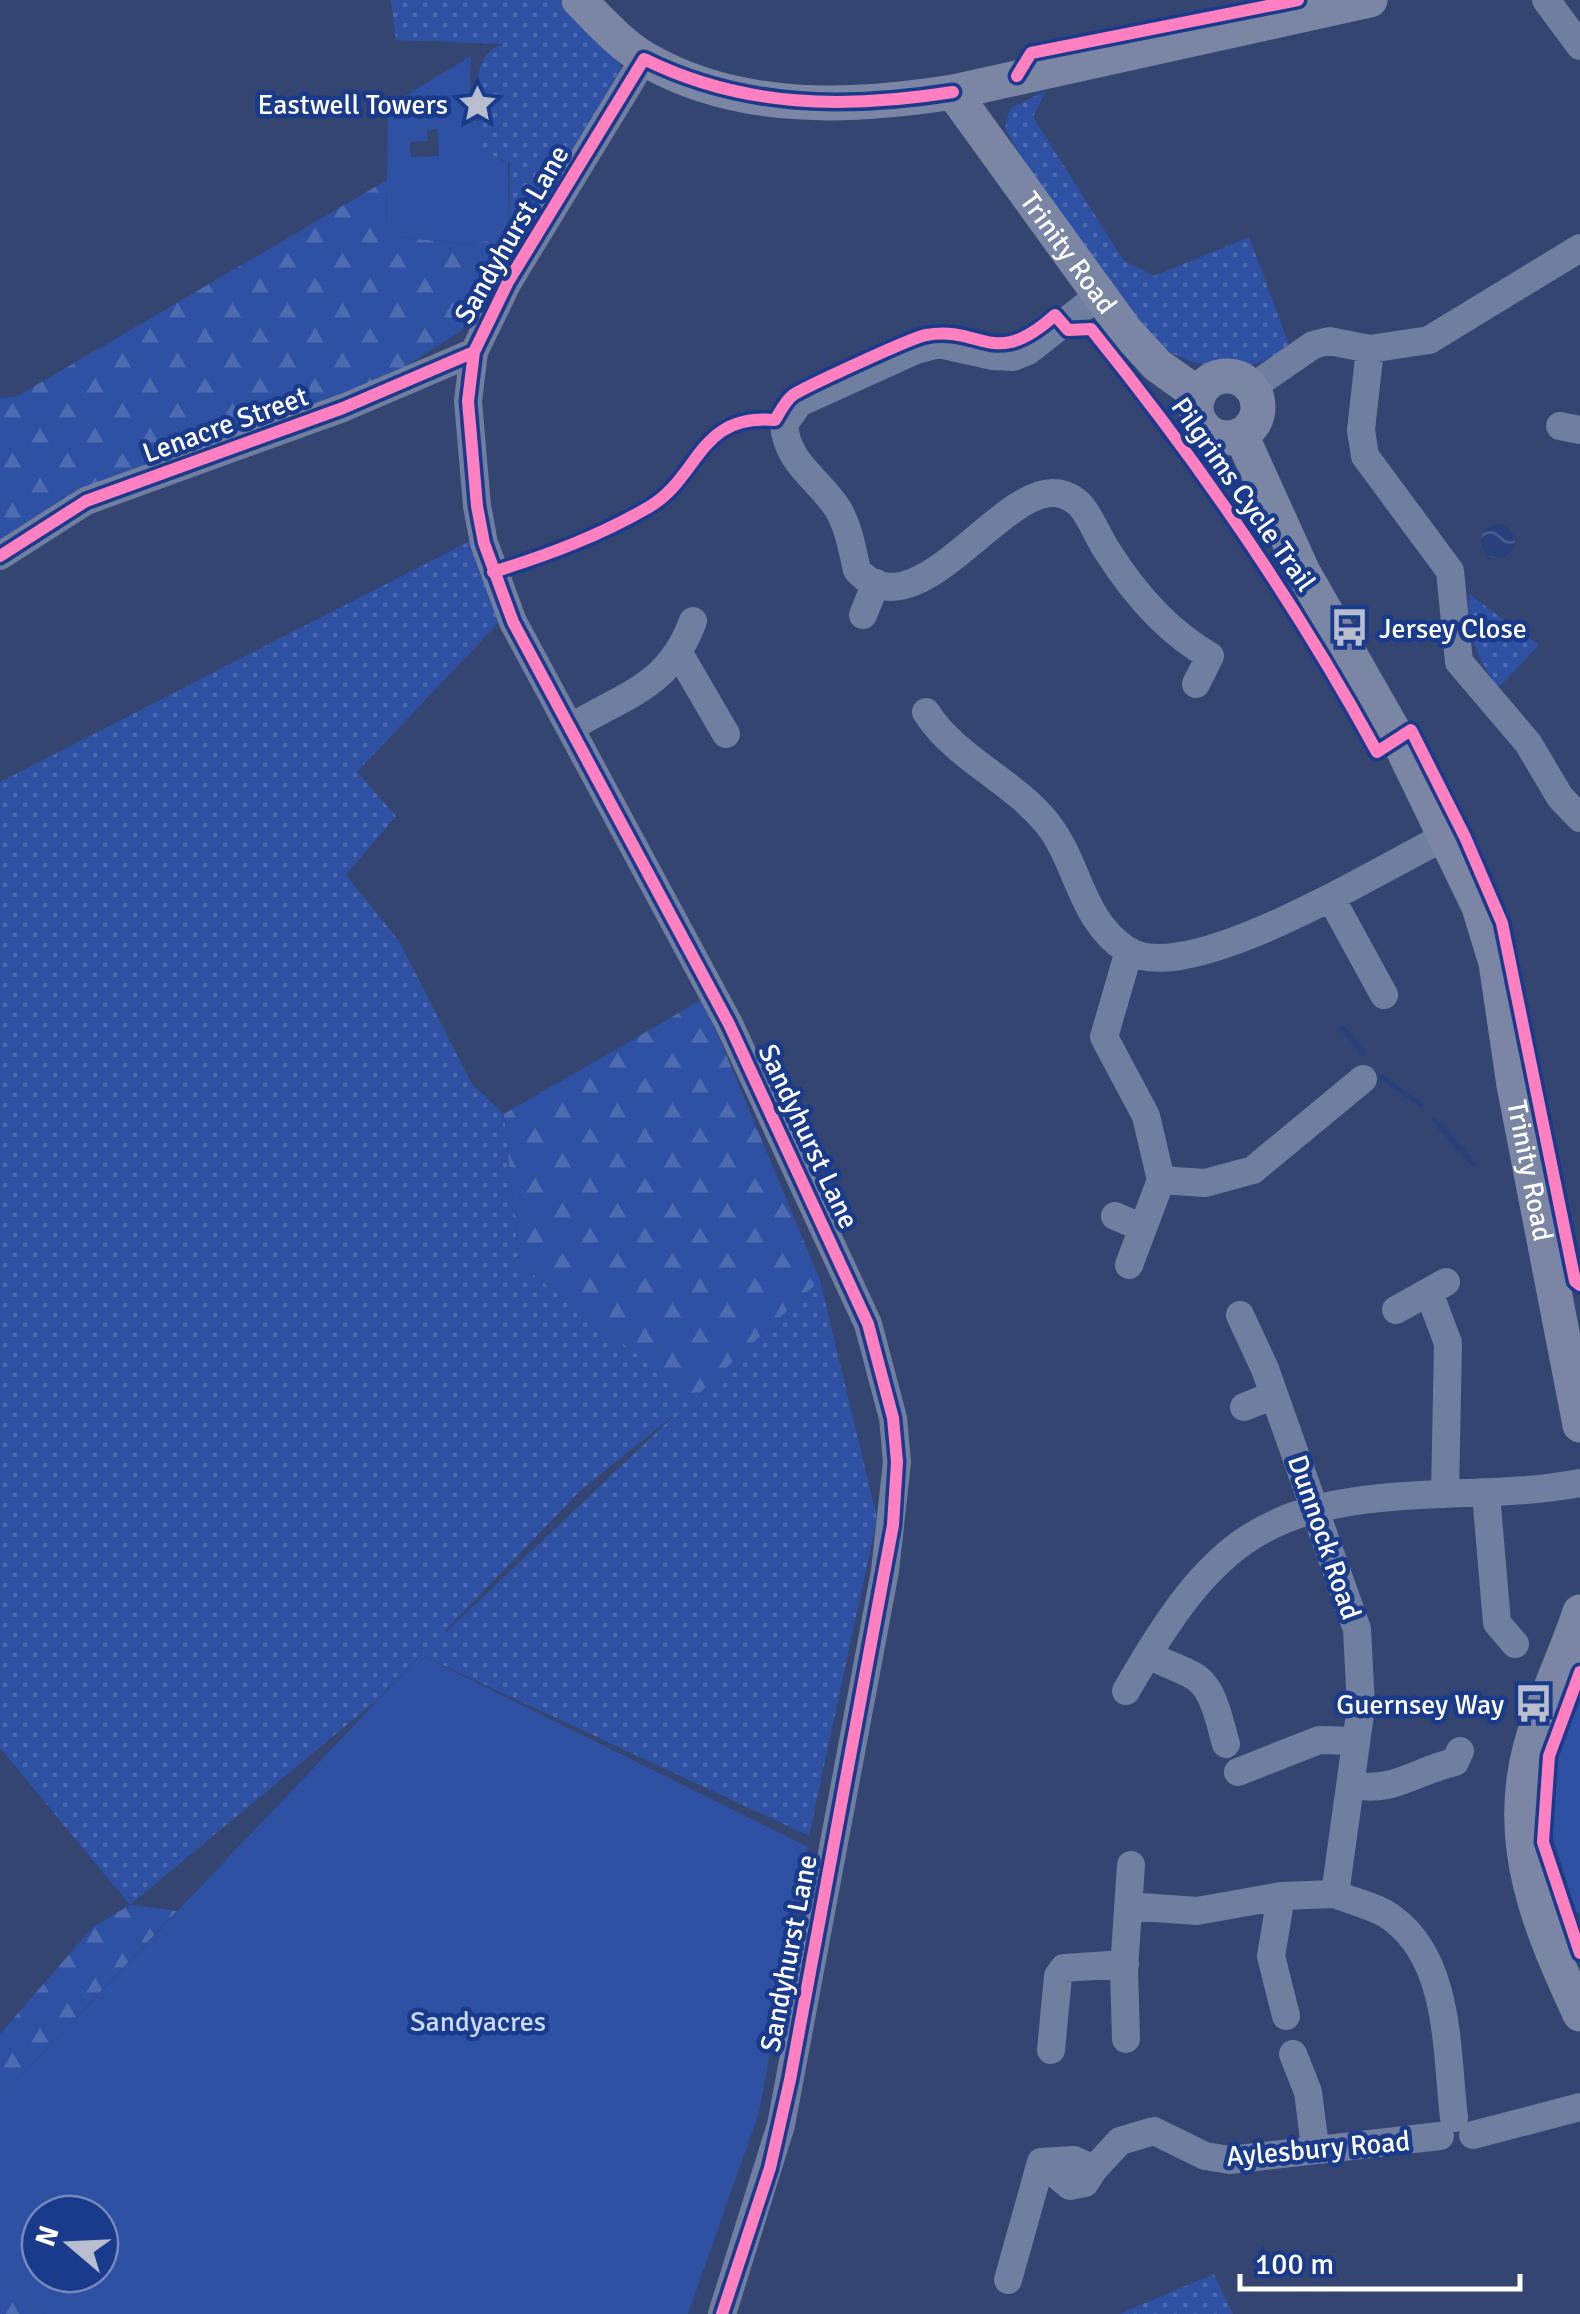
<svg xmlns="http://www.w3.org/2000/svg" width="1580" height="2314" viewBox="0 0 1580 2314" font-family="Signika,sans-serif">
	<defs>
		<pattern id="grass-dots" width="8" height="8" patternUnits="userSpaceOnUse" patternTransform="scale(2.5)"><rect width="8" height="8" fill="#2e51a3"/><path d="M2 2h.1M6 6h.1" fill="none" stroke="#4d6bb1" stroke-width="1.8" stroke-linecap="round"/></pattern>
		<pattern id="forest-firs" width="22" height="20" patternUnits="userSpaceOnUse" patternTransform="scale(2.5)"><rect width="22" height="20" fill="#2e51a3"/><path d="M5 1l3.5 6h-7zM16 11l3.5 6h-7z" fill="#4d6bb1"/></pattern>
		<pattern id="water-waves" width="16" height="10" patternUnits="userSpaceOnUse" patternTransform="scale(2.5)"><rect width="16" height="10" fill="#29407c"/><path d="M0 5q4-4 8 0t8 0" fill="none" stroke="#495d90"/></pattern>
	</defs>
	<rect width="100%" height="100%" fill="#344572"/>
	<path fill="url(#grass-dots)" fill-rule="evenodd" d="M391,0h168l57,51 6,19 -118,192 5,-25 1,-74 -27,-12 -5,-11 1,-26 9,-1v-19h-10c0,-25 1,-39 24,-50l-106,-4z
		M1046,91l-13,26 91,144 30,15 95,-39 41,110c-36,28 -92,26 -129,-1 -20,-14 -34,-40 -48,-60 -38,-51 -79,-101 -108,-158l5,-20z
		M470,541l31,79 -144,152 39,44 -50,59 53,66 73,143 32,30 15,150 175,134 126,-118 57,238 -68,318 -388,-181 -43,44 -248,206 -130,-157v-966zM678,1412l-232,220 -1,-1 136,-141z
		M1469,594l70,51 -41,43c-22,-32 -31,-55 -29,-94z
		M1214,2274l19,40h-114z"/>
	<path fill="url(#forest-firs)" d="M387,180l-1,56 83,8 40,-7 -5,25 -43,69 -102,65 -359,156v-154l16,-1z
		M703,999l117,281 -126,118 -175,-134 -15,-150z
		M130,1905l47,6 -177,187v-64l93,-107z
		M0,2268l44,46h-44z"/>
	<path fill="#2e51a3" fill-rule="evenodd" d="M471,56l-2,65h9l5,30 25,12 1,74 -40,7 -83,-8 2,-117 7,-17zM438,129l1,27 -28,1 -1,-15 18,-1 -1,-11z
		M421,1655l387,192 -49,266 -71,201h-644l-44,-46v-170zM40,2214h60v60h-60z
		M1580,1700v212l-4,1 -25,-83 7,-76z"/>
	<path fill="url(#water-waves)" d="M1481 541a17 17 0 1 1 34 0a17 17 0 1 1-34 0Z"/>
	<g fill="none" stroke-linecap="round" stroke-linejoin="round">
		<path stroke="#29407c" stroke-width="5" d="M1342,1028l22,25
			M1382,1077l39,28
			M1434,1120l39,43"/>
		<path stroke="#707e9f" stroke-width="28" d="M1546,0l34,46
			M644,59l-136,223 -34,70 -6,49 9,105 7,37 29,79 216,402 139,300 25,94 4,44 -12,109 -104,554 -59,189
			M1098,296l-70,55 -15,6 -20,-1 -54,-12 -23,6 -117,53 -15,21c3,40 34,54 54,85 11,19 14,40 19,61 58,65 140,-79 197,-77 9,0 20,5 27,13 11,13 17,32 27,46 26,41 60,80 102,104l-14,28
			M1370,349l-9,81 4,26 85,115 9,91 69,81 32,54 20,21
			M1251,388l62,-43 16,-4 41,8 59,-9 151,-92
			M1560,426l20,4
			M0,556l86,-55 257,-93 131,-56
			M863,615l13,-32
			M680,655l46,79
			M926,712c30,47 85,67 121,111 32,40 33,97 80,127 62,40 258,-85 320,-114
			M570,728c57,-35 98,-40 123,-107
			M1331,898l53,97
			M1129,951l-25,86 42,79 15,64 -32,85
			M1161,1180l44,3 48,-13 110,-91
			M1115,1216l28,12
			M1430,1295l18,48 -3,151
			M1396,1310l50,-28
			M1240,1315l25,54 92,260 4,78 -26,187c18,8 41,12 57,24 59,43 54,134 62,200
			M1244,1407l30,-12
			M1486,1494l11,129 18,21
			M1148,1654c14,9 29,13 42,20 24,10 29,47 36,70
			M1126,1691c88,-153 137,-191 316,-197 47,-2 91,-2 138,-11
			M1238,1772l81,-32 37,1
			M1351,1784c40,11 66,-14 104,-22l5,-11
			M1281,1896l-10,60 15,60
			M1128,1906l69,5 84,-15 54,-2
			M1126,2039l-2,-70 7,-104
			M1051,2050l7,-74 6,-8 61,-4
			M1293,2054l15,38 7,55
			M1473,2135l107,-28
			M1041,2162l29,24 15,-3 9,-14
			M1008,2280l33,-118 33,-2 20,9 26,-28 34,-10 51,25 25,4 210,-24"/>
		<g stroke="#7b86a5" stroke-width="35">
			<path d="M579,0c21,21 42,45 68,60 92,53 205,48 306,32l417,-92"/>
			<path id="s1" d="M953,92l172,238 32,35 42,30"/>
			<circle cx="1227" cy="407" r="31"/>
			<path id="s2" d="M1241,435l62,137 95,167 81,168 17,56 18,122 66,340"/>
			<path d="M1580,1612c-15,46 -38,90 -50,137 -25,96 10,179 50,265"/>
		</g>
		<defs>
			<path id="cycleway" d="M1017,76l14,-23 267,-53
				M0,556l86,-55 257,-93 131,-56
				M493,572c55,-17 106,-36 156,-65 51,-30 49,-94 126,-87 5,-8 10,-19 18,-25 12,-8 120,-58 133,-60 57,-10 67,36 129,-20l13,15 23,-1c107,132 204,273 286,423l34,-22 54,107 37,86 73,358 5,4
				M1580,1672l-31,84 -6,86 37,111
				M722,2314l48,-146 20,-88 103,-555 4,-63 -4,-44 -25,-94 -139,-300 -216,-402 -29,-79 -7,-37 -9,-105 6,-49 34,-70 136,-223c99,49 202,50 309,33"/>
		</defs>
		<use href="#cycleway" stroke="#1a3a8c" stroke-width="19"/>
		<use href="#cycleway" stroke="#ff80c0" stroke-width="12"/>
	</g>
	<defs>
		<symbol id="sight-bare" viewBox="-9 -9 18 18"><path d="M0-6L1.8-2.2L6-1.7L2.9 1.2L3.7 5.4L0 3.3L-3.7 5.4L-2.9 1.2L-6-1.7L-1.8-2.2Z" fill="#b8bece" stroke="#1a3a8c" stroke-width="2.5" paint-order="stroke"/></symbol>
		<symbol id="bus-bare" viewBox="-9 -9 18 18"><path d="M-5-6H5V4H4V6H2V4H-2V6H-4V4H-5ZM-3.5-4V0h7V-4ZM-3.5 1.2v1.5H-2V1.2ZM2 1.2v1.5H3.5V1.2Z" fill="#b8bece" stroke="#1a3a8c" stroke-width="2.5" paint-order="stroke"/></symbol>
	</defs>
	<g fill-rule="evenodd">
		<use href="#sight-bare" x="450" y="76" width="55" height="55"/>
		<use href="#bus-bare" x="1322" y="600" width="55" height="55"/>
		<use href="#bus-bare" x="1506" y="1676" width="55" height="55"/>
	</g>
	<g text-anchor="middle" stroke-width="9" stroke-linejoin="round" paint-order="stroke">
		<g font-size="28" fill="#fff" stroke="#1a3a8c" text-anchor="end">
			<text x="448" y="114">Eastwell Towers</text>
			<text x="1379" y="638" text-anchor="start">Jersey Close</text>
			<text x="1504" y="1714">Guernsey Way</text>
		</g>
		<g font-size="28" fill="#fff" stroke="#1a3a8c">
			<text transform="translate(511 234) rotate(-60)" y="10">Sandyhurst Lane</text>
			<text dy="10" stroke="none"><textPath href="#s1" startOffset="198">Trinity Road</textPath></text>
			<text transform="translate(225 424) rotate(-20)" y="10">Lenacre Street</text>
			<text transform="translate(1244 494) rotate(55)" y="10">Pilgrims Cycle Trail</text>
			<text transform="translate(809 1136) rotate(65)" y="10">Sandyhurst Lane</text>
			<text dy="10" stroke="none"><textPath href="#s2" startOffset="798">Trinity Road</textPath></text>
			<text transform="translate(1325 1537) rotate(71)" y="10">Dunnock Road</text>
			<text transform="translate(788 1953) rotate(-79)" y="10">Sandyhurst Lane</text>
			<text transform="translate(1318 2148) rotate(-5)" y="10">Aylesbury Road</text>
		</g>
		<g font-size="28" fill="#ccdafa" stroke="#1a3a8c">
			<text x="478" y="2031">Sandyacres</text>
		</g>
	</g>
	<g transform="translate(70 2244) rotate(289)"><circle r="48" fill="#1a3a8c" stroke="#7689ba" stroke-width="2.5"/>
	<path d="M0-8L18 38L0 25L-18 38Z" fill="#b8bece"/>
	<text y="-15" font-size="28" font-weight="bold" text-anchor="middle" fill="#ffffff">N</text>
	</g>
	<path d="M1240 2274v15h280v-15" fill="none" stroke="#ffffff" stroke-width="5"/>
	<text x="1255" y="2274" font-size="30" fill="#ffffff" stroke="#1a3a8c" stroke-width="8" paint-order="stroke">100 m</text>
</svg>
